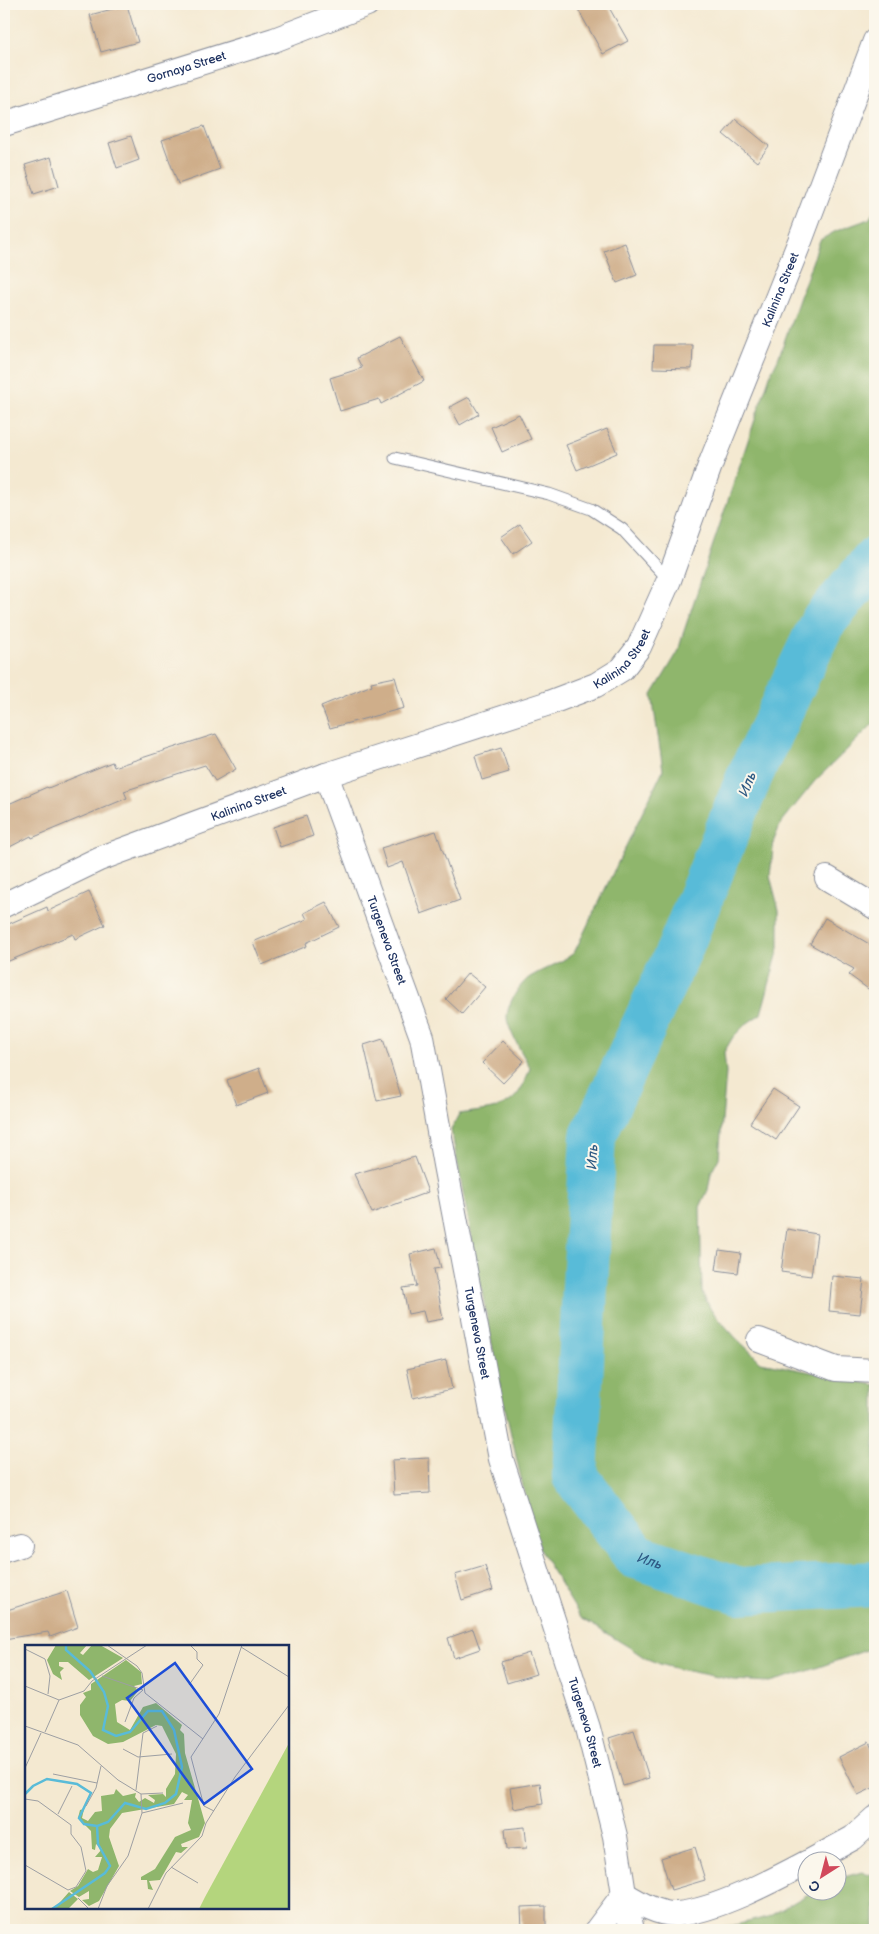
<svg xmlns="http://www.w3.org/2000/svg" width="879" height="1934" viewBox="0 0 879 1934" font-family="'Balsamiq Sans',sans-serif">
	<rect width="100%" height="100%" fill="#fbf7ec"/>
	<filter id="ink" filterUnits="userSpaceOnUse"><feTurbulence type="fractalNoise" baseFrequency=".02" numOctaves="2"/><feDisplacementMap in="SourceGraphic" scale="10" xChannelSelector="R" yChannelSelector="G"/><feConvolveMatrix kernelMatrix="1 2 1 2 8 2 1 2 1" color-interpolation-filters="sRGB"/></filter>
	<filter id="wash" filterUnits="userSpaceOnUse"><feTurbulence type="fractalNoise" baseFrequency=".0096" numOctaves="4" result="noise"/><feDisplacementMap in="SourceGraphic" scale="20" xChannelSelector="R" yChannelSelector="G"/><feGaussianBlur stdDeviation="1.12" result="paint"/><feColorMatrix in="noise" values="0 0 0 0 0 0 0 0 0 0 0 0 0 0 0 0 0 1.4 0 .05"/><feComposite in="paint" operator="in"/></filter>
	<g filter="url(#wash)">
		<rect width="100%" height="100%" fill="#f4e9d1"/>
		<path fill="#8fb66c" stroke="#557265" d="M875,210v512l-61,60 -33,41 -7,17 -4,36 9,34v38l-18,66 -15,10 -13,13 -9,15 2,21 -7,85 -8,15 -3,17 -8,17 2,85 9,18 24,27 26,25 114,23v262l-70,25 -36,10 -36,-2 -55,-11 -18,-5 -15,-6 -16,-11 -48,-29 -45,-74 -36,-158 -49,-257 8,-15c40,-6 57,-3 71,-46 -7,-14 -17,-29 -22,-45 -5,-13 11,-39 22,-46 15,-9 29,-13 44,-24l89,-183 -11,-75 26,-43 5,-18 87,-259 8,-16 42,-119 16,-9 33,-12z
			M862,1872l13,3v55h-189l3,-2 42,-2 37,-9 44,-25h24l1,-13z"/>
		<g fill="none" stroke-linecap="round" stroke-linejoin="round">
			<path stroke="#59bbd8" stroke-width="46" id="s1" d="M875,560l-53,63 -72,152 -70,173 -87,188 -18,340 61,80 103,35 136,-7"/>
		</g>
		<g id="blocks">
			<path fill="#cfae8a" d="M575,4h32l21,37 -25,13z
				M127,5l11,37 -37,10 -11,-37z
				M736,119l33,27 -12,16 -34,-28z
				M204,126l16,43 -42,15 -16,-44z
				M131,136l8,24 -22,8 -8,-25z
				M51,157l8,29 -25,8 -9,-29z
				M625,243l12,32 -20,8 -13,-32z
				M400,336l24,45 -43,23 -2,-5 -39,12 -10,-33 32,-10 -5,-10z
				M654,345h39l-1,24 -39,-1z
				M469,397l10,17 -19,11 -10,-18z
				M519,414l12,25 -29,13 -11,-25z
				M607,429l10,24 -40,17 -11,-25z
				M520,524l12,17 -19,13 -12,-17z
				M395,677l9,31 -74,20 -9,-22 51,-21 -1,-3z
				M216,734l20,35 -21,12 -10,-16 -81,26 3,7 -95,40 -1,-2 -27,14v-44l43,-19 1,1 64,-26 2,5z
				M501,748l8,24 -27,8 -7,-24z
				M306,816l7,20 -33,11 -7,-20z
				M436,831l24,69 -39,14 -18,-52 -16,6 -6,-20z
				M89,892l16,33 -30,14 -2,-5 -69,29v-37l43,-19 1,4z
				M326,902l13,25 -33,16 1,3 -45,19 -9,-23 54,-23 -3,-6z
				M825,918l46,27 4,-6v55l-26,-19 5,-6 -44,-25z
				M468,973l17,14 -23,27 -16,-15z
				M383,1039l18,57 -24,5 -13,-56z
				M503,1041l21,20 -21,22 -21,-20z
				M259,1068l9,25 -32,12 -9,-25z
				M773,1089l26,17 -23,34 -26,-17z
				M415,1157l13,35 -56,21 -18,-39z
				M787,1229l30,5 -6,42 -30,-4z
				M436,1248l5,20 -7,1 9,50 -17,3 -3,-11 -15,3 -5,-26 14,-2 -7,-32z
				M719,1250l22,3 -3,20 -22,-3z
				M832,1276l32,3 -4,35 -31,-3z
				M446,1360l6,29 -39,9 -6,-29z
				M429,1458l1,35 -36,2 -2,-35z
				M485,1566l8,24 -31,10 -7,-25z
				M67,1591l11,36 -28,10 -2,-5 -44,7v-28z
				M473,1629l7,20 -26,9 -6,-20z
				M529,1653l7,21 -29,9 -6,-21z
				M634,1730l15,48 -26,8 -14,-48z
				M869,1742l6,14v31l-17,8 -19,-38z
				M540,1783l3,21 -29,5 -4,-21z
				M525,1827l2,21 -20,1 -2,-20z
				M695,1847l10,33 -34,10 -10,-32z
				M546,1906v24h-24l-1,-23z"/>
		</g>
	</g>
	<g filter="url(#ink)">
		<use href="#blocks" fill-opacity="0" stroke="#888c98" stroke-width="1"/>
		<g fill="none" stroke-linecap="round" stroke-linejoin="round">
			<defs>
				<path id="lane" d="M395,458l154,36 42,15 31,20 47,51"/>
				<g id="street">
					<path id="s2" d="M4,124l270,-84 93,-36"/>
					<path id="s3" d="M326,775l96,262 23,128 56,294 87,269 27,108 9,58 -27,36"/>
					<path d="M827,878l48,29"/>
					<path id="s4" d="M4,905l95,-46 227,-84 220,-71 50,-19 26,-16 17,-22 30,-67 43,-120 88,-219 75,-200"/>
					<path d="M759,1340l77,29 39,2"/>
					<path d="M4,1550l16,-5"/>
					<path d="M809,1862l44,-24 22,-20"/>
					<path d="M624,1894c15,9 35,21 53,20 38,-3 95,-33 129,-51"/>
					<path d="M624,1894l8,36"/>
				</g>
			</defs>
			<use href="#lane" stroke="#888c98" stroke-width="13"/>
			<use href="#street" stroke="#888c98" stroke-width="26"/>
			<use href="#lane" stroke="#fff" stroke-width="11"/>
			<use href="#street" stroke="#fff" stroke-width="24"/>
		</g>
	</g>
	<g text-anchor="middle" stroke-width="4" stroke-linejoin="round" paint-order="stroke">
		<g font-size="12" fill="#1b2f5e" stroke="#fbf7ec">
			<text dy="4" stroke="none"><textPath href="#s2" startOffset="191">Gornaya Street</textPath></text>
			<text dy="4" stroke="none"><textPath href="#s4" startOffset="1075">Kalinina Street</textPath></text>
			<text dy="4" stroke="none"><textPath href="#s4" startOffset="670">Kalinina Street</textPath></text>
			<text dy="4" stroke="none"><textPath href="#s4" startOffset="265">Kalinina Street</textPath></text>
			<text dy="4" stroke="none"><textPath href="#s3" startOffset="176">Turgeneva Street</textPath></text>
			<text dy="4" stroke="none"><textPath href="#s3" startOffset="580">Turgeneva Street</textPath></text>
			<text dy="4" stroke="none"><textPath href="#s3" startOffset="985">Turgeneva Street</textPath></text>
		</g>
		<g font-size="14" font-style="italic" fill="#2e5983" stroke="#fbf7ec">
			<text transform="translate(747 784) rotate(-67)" y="5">Иль</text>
			<text transform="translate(592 1157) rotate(-87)" y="5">Иль</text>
			<text dy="5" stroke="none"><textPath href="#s1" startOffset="1100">Иль</textPath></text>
		</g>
	</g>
	<g transform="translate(25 1645)">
		<rect width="264" height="264" fill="#f4e9d1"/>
		<path d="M264,98v166h-90l6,-12z" fill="#b4d57d"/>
		<path d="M31,0h31l-7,8 3,2 9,-10h8l23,13 -34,22 -21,-18h-9v4l5,2 -4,4 2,8 -9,-6 -6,-14zM101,15l15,12 1,12 -8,2 4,5 -8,10 -8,-1 -7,4 2,18 13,8 13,-23 13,-4 26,22 -2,5 4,4 1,19 20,70 -6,14 -18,7 1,3h6l-7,6 -5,-1 -16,28 -11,1 4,9 -5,-1 -1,-9h-6v-3l14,-8 20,-32 16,-7 -3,-7 4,-23h-8l4,-5 -6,-3 -8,12 -52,9 -12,16 -1,8 10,29 -20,35 -10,5 -7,-6 7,-1v-8l-10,6 -9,-6 8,-5 10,-17 5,3 5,-2 4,-13h-7l7,-8 -6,-5 -1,6 -3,-1 -1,-18 -13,-13 2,-8 4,-1 -2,9 6,3 7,-9 7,-1 -1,-15 13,-2 2,-5 7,7 13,-3 -1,4 4,5 6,-4 9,5 1,-3 -7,-5 15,-1 3,3v-8l9,-15 1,-20 -14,-28 -6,-1 -33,17 -15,2 -15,-8 -13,-21v-10l6,-8 -3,-4 8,-3v-6zM44,247l9,7 -10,10h-14z" fill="#8fb66c"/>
		<path fill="none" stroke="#59bbd8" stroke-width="2.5" d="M0,149l8,-8 14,-7 30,5 14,9 -12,25 5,6 13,2M27,264l53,-36 5,-7 -12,-22 -1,-18 11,-4 17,-19 21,6 19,-6 11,-9 6,-27 -8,-37 -12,-19h-14l-18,21 -14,4 -13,-6 5,-24 -4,-14 -14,-21 -24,-21v-5"/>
		<path fill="none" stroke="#9d9fa3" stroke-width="1" d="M82,0l30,21 5,7 3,20 58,46M216,2l48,30M0,4l20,10 5,17 -2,18M77,31l41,14M164,40l14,-20 -6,-6v-7l-7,-7M0,41l34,14M34,55l25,-9 8,-10 55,-36M100,77l9,-24 9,-8M0,81l53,19 40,35 23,14 22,-1M20,87l14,-32M98,104l15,8 34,-3M0,123l16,-35M28,129l44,9M111,145l7,-57 14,-7M116,149l1,19M0,154l13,2 33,24v9l10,13 5,24 -10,16 -8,3 -43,-25M61,161l10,-18 5,-22M189,166l-10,-5 -13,-49 28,-43 23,-69M33,169l14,-28M146,222l27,16M53,253l11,11M73,264l9,-23 21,-30 14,-43 41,-10M123,264l18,-36 36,-37 4,-13 29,-46 54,-72"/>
		<path fill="#1d4ed8" fill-opacity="0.15" stroke="#1d4ed8" stroke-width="2.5" d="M150,18l77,106 -48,35 -77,-106z"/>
		<rect width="264" height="264" fill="none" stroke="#1b2f5e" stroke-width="2.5"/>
	</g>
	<rect width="879" height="1934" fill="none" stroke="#fbf7ec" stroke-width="20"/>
	<g transform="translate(822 1876) rotate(216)"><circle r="24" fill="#fbf7ec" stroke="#a1a7b3"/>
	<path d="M0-4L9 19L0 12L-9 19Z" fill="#d1495b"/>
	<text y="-8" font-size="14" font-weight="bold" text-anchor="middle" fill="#1b2f5e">С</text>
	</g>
</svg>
